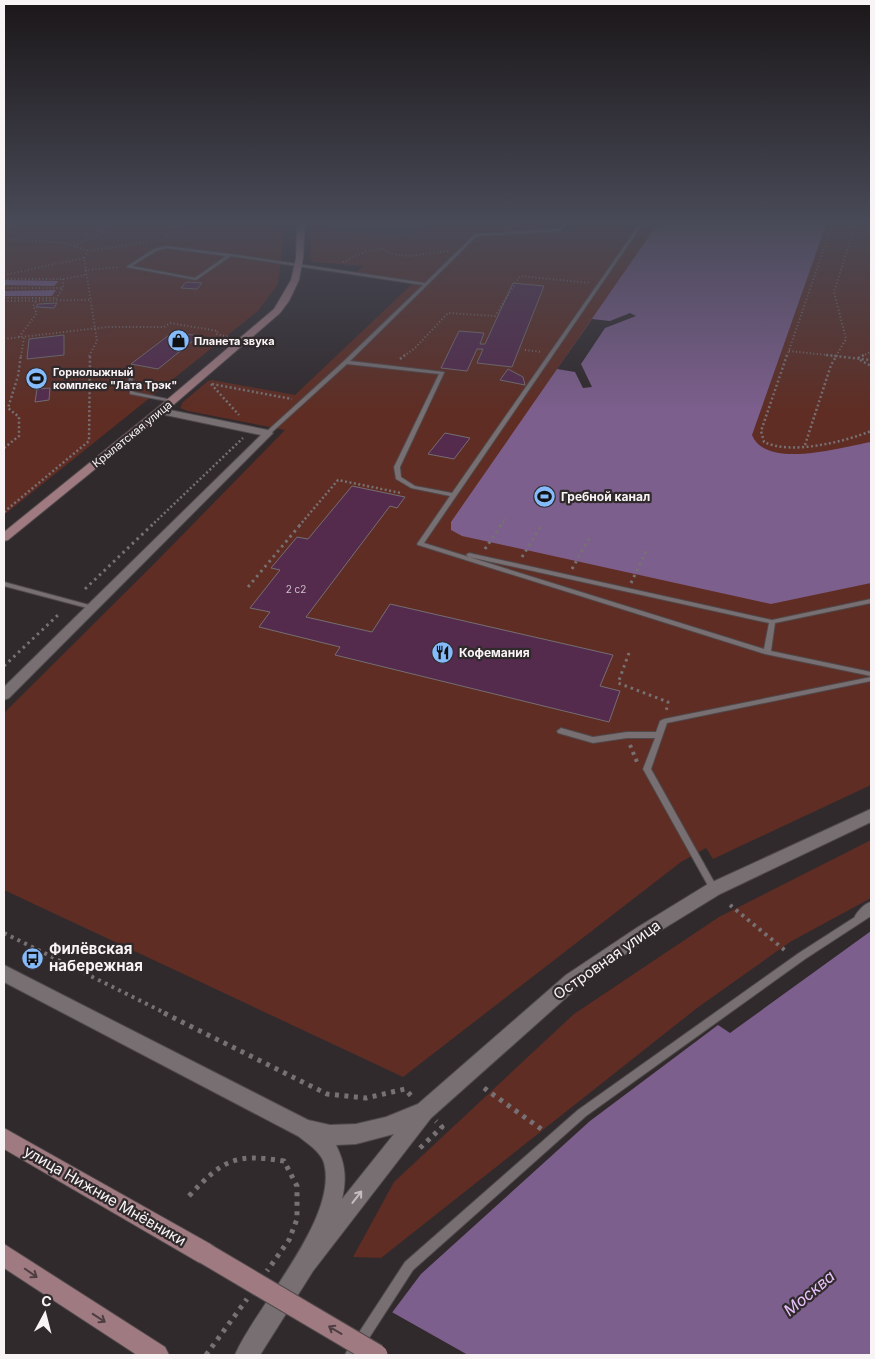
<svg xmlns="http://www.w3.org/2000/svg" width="875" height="1359" viewBox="0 0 875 1359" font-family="Inter,sans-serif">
	<rect width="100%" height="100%" fill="#312a2d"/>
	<path fill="#403338" d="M331,222h99l-21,18 -78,-10z"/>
	<path fill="#5f2d23" d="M4,222h281l-7,62 -20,27 -254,204z
		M311,222h20v8l78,10 21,-18h67l74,10 9,-10h291v563l-158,74 -7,-11 -25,14 -278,215 -399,-187v-177l150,-149 131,-134 -97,-19 -8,-3 3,-6 25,-21 4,-1 83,15 117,-111 -58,-9 9,-9 -50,-4 -3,-3z
		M871,840v58l-81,44 -93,66 -316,250 -28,-1 41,-75 180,-168 145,-97z"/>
	<path fill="#7d5f8d" d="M659,222h168l-75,213c14,35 91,12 119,7v141l-100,21 -309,-68 -11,-6v-8z
		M4,280l54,1v1l-4,4 -50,-1z
		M56,290l-4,6h-48v-5z
		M871,931v424h-504l24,-41 30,-40 169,-153 128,-96 12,8z"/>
	<path fill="#312a2d" d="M630,313l6,3 -31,12 -24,36 11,23 -9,1 -8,-16 -18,-3 35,-50 18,2z
		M390,1311l78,44h-104z"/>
	<path fill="#542b4d" stroke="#746e73" d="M186,282l16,1 -5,6 -16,-1z
		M513,283l31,3 -32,81 -35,-4 6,-14h-6l-10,22 -26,-3 18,-37 25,2 -4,11h5z
		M57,303l-3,5 -18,-1 2,-3z
		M173,332l26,4 -41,33 -27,-5z
		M64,335v20l-37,4 2,-20z
		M508,369l15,8 2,8 -25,-5z
		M50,388l-1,12 -14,2 2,-13z
		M445,433l25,5 -16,21 -26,-5z
		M352,486l53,11 -8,11 -7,-2 -84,111 66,15 18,-28 223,51 -13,31 20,5 -11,31 -274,-67 5,-8 -81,-20 11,-15 -20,-4 30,-38 -9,-2 26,-31 11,2z"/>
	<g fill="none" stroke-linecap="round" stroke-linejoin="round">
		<defs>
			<path id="service" d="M565,222h4l-9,9 -83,5 -127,125 94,11v1l-44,94 1,10 14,9 37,7 189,-271h3l-220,321 340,106 5,-26 -300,-66 -3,-2 3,-2 303,67 99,-21v4l-96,20 -4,28 100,21v4l-106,-22 -347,-109 -1,-1 33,-48 -39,-8 -15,-9 -2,-12 45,-93 -92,-10 -77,70h-4v-2l78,-71 79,-76 -192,-29 -35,24 -70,-13 28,-18 12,-3 64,8 195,29 50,-49 84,-5zM166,248l60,8 -31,22 -63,-12 24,-15z
				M128,371l4,1 2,20 38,8 2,1 -2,1 -42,-8z
				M4,582l89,24 1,1 -3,2 -87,-23z
				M871,677v4l-204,42 -16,46 67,120 -1,2 -3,1 -3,-1 -68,-122 12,-31h-28l-34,5 -35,-10 -1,-2 4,-3 32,9 34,-5h29l4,-11 4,-2z
				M871,902v14l-66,43 -219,157 -173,154 -55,85h-13l2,-4 58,-89 173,-152 221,-157 56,-36v-1c3,-5 10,-13 16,-14z"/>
			<path id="tertiary" d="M160,408l108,22 5,3 -264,265 -5,2v-13l257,-252 -105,-22 -1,-2z
				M871,809v13l-151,72 -70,43 -72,50 -147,131 -118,153 -53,84h-25c21,-49 104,-137 89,-192 -3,-11 -17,-20 -26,-27l-294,-154v-17l304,155 22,5 26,-1 30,-7 32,-13 148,-129 72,-48 70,-43zM394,1134l-52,65c5,-21 3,-36 -6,-54l20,-1z"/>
			<path id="secondary" d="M297,222h8l-2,36 -4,22 -10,21 -9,12 -116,100 -156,127 -4,1v-9l152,-123 118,-100 17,-29 5,-22z
				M4,1128l210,118 3,8 -3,8 -8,3 -8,-3 -194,-113z
				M4,1244l161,103 4,8h-32l-133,-87z"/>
		</defs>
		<use href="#service" stroke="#4f494b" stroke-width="2"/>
		<use href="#tertiary" stroke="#4f494b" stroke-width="2"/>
		<use href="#secondary" stroke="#4f494b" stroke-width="2"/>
		<path stroke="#777173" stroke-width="2" stroke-dasharray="1 2.5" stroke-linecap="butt" d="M167,222l16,3
			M4,227l12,-5
			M164,238l27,-16
			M4,239l61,4 23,8
			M74,246l31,-15 8,-9
			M343,262l24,-11 17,-2 8,5 16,2 40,-5
			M85,270l34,-3
			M4,275l80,-17
			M4,279h59l22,-4
			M4,288h59
			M4,298h52
			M56,299l7,-11v-9
			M4,301l85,-1
			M19,337l18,-24 -4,-7 3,-5
			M4,339l103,-12h57l6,-4 48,8 -2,3 14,3
			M525,350l17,2
			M789,351l48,5
			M21,356l3,-19
			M89,356l8,-15 -13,-83 4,-7 60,-9
			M404,356l11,-8 33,-35 47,3 25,-40 70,7
			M787,356l46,-134
			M836,356l10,-17 -12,-47 22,-70
			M862,356l9,-4"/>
		<path stroke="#777173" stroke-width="2.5" stroke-dasharray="2 2.5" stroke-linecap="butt" d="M787,355l-26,76 3,11c27,13 80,0 107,-11
			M826,355l45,5
			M858,358l6,-3
			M400,359l5,-4
			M860,360l11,6
			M211,384l28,31
			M212,384l80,15
			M805,445l26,-80 6,-10
			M4,448l15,-12v-19l-11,-9 10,-32 3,-21
			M4,512l85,-71 1,-86
			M151,526l92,-88
			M299,526l39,-46 63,13
			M500,526l6,-8"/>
		<path stroke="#777173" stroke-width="3" stroke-dasharray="2.5 4" stroke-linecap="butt" d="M485,549l16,-24
			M522,557l19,-31
			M572,569l18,-32
			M631,583l16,-34
			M248,587l52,-62
			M85,589l67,-64
			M629,653l-11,30 50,19 -2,10
			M4,666l54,-51"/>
		<path stroke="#777173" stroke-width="4" stroke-dasharray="3 4.5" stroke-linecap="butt" d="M630,745l7,17
			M730,905l57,47
			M4,933l163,81"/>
		<path stroke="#777173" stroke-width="5" stroke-dasharray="4 5.5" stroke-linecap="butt" d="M164,1013l163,81 39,4 39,-9 9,10
			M484,1088l60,43
			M420,1148l22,-21 -6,-6
			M189,1196c34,-36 45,-43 95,-35l13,25v33l-8,21 -22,31
			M206,1355l41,-56"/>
		<use href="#service" fill="#776f72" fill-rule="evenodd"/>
		<use href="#tertiary" fill="#776f72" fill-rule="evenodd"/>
		<use href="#secondary" fill="#9f7a80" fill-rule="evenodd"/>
		<defs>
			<path id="secondary-bridge" d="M206,1254l171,101"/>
		</defs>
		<use href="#secondary-bridge" stroke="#4f494b" stroke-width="23" stroke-linecap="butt"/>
		<use href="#secondary-bridge" stroke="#9f7a80" stroke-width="21"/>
	</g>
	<defs><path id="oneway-shaft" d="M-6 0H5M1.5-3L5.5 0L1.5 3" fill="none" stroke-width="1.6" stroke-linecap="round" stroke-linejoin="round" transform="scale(1.25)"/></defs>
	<use stroke="#c4bec1" href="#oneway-shaft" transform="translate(357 1197) rotate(-52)"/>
	<g stroke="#4c3e42">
		<use href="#oneway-shaft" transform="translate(31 1273) rotate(35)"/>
		<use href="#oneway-shaft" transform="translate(99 1318) rotate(33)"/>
		<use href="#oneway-shaft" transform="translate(335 1330) rotate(-149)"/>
	</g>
	<linearGradient id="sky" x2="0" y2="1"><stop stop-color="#1b1719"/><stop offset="0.54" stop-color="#484a57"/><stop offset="1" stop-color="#484a57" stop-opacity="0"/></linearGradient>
	<rect width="875" height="412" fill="url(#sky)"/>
	<defs>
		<symbol id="shop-disc" viewBox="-11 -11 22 22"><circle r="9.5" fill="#86bbfb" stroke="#312a2d"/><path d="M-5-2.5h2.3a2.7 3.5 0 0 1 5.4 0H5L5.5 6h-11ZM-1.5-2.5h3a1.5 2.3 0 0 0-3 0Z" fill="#111"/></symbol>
		<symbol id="stadium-disc" viewBox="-11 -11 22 22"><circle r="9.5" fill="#86bbfb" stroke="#312a2d"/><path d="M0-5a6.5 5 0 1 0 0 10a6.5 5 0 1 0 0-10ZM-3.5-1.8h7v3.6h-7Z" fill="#111"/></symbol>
		<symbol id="restaurant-disc" viewBox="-11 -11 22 22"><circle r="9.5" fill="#86bbfb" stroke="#312a2d"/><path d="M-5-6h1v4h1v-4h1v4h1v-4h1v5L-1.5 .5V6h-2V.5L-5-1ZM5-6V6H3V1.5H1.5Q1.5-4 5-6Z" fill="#111"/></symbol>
		<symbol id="bus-disc" viewBox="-11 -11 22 22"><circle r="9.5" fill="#86bbfb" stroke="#312a2d"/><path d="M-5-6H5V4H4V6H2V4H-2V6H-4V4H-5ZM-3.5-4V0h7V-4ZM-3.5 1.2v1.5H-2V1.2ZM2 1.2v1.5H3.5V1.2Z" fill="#111"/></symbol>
	</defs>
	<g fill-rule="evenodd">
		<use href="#shop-disc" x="166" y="328" width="25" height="25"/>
		<use href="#stadium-disc" x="24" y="366" width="25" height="25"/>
		<use href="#stadium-disc" x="532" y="484" width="25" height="25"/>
		<use href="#restaurant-disc" x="430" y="640" width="25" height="25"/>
		<use href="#bus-disc" x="20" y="946" width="25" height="25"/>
	</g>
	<g text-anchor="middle" stroke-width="4.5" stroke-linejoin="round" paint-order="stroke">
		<g font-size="10" fill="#cfc1cb">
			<text x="296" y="593">2 с2</text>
		</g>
		<g font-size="11" font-weight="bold" fill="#f8f3f5" stroke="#312a2d" text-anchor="start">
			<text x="194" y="345">Планета звука</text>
			<text x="53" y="376">Горнолыжный<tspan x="53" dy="13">комплекс "Лата Трэк"</tspan></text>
		</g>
		<g font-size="11" fill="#f8f3f5" stroke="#312a2d">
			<text transform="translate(132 434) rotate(-39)" y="4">Крылатская улица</text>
		</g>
		<g font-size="12" font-weight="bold" fill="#f8f3f5" stroke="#312a2d" text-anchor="start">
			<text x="561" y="501">Гребной канал</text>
			<text x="459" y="657">Кофемания</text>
		</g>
		<g font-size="15" font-weight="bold" fill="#f8f3f5" stroke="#312a2d" text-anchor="start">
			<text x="49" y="954">Филёвская<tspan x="49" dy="17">набережная</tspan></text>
		</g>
		<g font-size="15" fill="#f8f3f5" stroke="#312a2d">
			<text transform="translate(607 960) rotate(-35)" y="5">Островная улица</text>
			<text transform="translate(105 1196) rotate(30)" y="5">улица Нижние Мнёвники</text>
		</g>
		<g font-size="16" font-style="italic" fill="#e7c2fb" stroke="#312a2d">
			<text transform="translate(809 1293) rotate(-40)" y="6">Москва</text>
		</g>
	</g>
	<rect width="875" height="1359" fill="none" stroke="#f8f3f5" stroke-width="10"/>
	<g transform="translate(45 1314) rotate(7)" stroke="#312a2d" stroke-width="4" paint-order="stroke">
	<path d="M0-4L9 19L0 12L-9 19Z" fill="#f8f3f5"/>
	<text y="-8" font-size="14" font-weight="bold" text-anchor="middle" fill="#f8f3f5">С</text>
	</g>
</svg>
